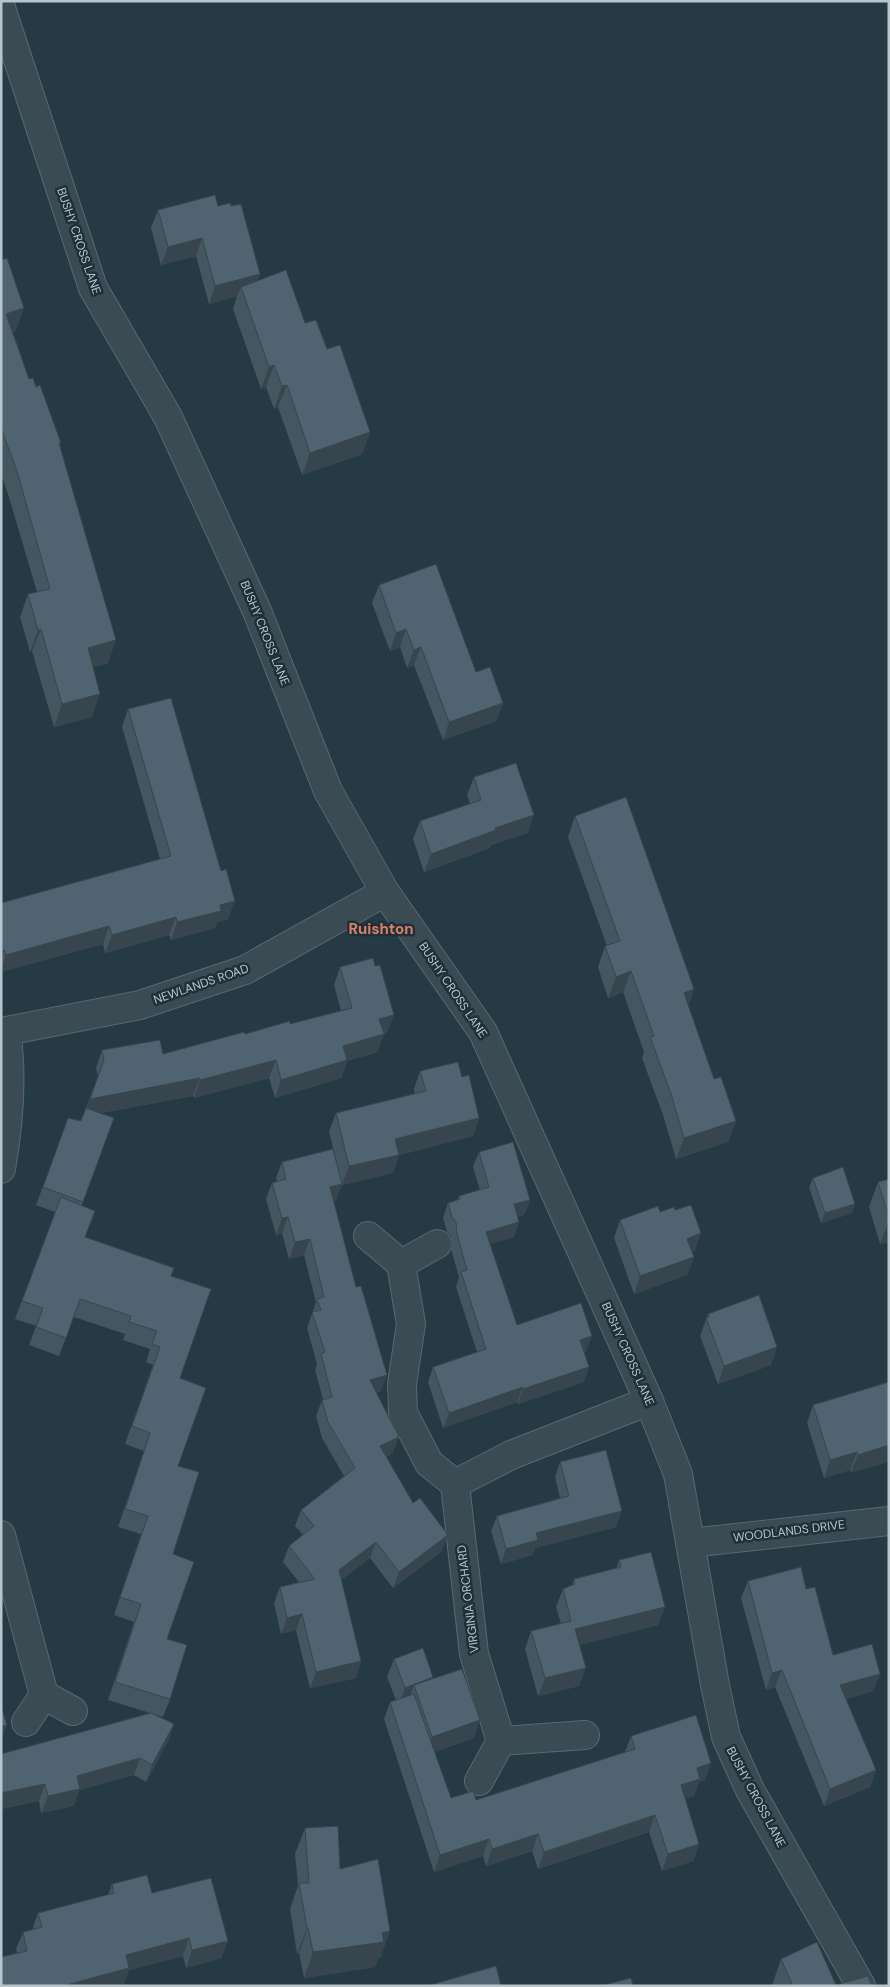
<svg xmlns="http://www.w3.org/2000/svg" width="890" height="1987" viewBox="0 0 890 1987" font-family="'DM Sans',sans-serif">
	<rect width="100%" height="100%" fill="#263a45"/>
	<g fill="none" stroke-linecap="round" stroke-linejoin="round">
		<defs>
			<path id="street" d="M1,8l92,280 75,129 89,194 71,180 57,101 98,140 166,369 29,73 37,211 11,52 24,53 111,196
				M1,1032l139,-27 105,-35 140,-78
				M1,1169c8,-46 12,-93 5,-138
				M368,1236l33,28 10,60 -9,60 1,29 26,50 26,21
				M401,1264l36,-20
				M1,1535l43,160 29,16
				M690,1543l199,-22
				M26,1722l18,-27
				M585,1735l-84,6 -27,-87 -19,-170 56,-29 138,-54
				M479,1781l22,-40"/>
		</defs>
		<use href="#street" stroke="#596871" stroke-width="30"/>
		<use href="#street" stroke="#3b4b54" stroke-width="28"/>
	</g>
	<path fill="#445660" d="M218,206l42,68 -3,7 48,42 22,26 43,83 -8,22 -60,21 -24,-68 -4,2 -8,-22 -5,2 -28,-80 4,-13 -28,8 -13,-48 -35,9 -10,-37 7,-18z
		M1,260l15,70 -3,2 16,47 31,67 48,217 -15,4 -1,50 -38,10 -22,-76 -2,1 -10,-35 8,-23 9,-2 -29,-98 -7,-20z
		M379,585l97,87 27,31 -7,18 -53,19 -29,-75 -7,3 -7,-21 -10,4 -18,-48z
		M128,709l100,210 -11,3 -2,6 -44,12 -2,-5 -64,18 -2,-9 -102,28v-69l159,-44 -38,-132z
		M474,777l54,56 -37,12 -1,3 -66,24 -11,-33 7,-18 50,-17 -3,-9z
		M575,816l119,173 -6,17 26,73 22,42 -8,21 -52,17 -13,-44 -21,-57 2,-6 -21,-60 -15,6 -10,-31 7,-21h2l-39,-109z
		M340,967l47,66 -3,1 -7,18 -30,9 -6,17 -66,20 -6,-20 -75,20 -1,-2 -92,17 13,5 -32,87 3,33 86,38 9,102 -2,88 -11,173 3,60 -7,18 -7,-2 18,9 -6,17 -22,41 -12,-7 -55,15 -5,16 -33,7 -2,-12 -38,8v-55l149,-41 -42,-13 26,-78 -20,-7 27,-81 -23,-7 26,-76 -19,-7 28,-79 -7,-3 4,-13 -27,-9 2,-6 -51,-17 -15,39 -30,-11 7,-19 -21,-7 40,-107 -19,-7 32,-87 13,3 17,-44 -2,-9 6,-18 61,4 127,-30 51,-13 -7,-26z
		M420,1071l42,6 17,41 -6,18 -74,19 -6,18 -51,12 -13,-54 7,-18 79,-19 -1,-5z
		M479,1152l51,48 -6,15 -6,1 -4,21 -24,7 27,81 75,11 -6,15 -2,1v30l-66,22 -1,-2 -74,26 -15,-46 5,-15 44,-15 -21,-65 3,-10 -8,-28v-12l-4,-5 -4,-14 5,-15 9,-3 2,-4 21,-6 -7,-23z
		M282,1162l60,22 -6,16 -2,1 47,190 -5,2 17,60 -7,4 27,46 29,48 -49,37 -23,-30 -29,22 20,81 -5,17 -46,10 -14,-58 -15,4 -7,-31 6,-16 19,-5 -16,-20 6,-16 14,-11 -8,-9 6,-16 43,-34 -22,-38 -6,-22 6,-16 1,-1 -8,-29 2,-6 -10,-36 9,-26 -12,-47 -15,4 -7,-26 -6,2 -10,-36 6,-16 5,-1 -1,-4z
		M813,1178l39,35 -31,10 -12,-36z
		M889,1179v63l-9,2 -11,-37 9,-25z
		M675,1210l20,41 -3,1 2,5 -7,18 -53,19 -20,-56 6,-18 40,-8z
		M708,1314l63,51 -53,19 -18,-48z
		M889,1382l-38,91 -1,-3 -26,8 -17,-55 6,-18z
		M560,1462l56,65 -81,21 -3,7 -31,9 -10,-33 6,-15 63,-18 -5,-21z
		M619,1560l46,47 -7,18 -79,20v41l-41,10 -13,-47 6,-18 30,-7 -5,-17 7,-18 9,-4 2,-6 42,-10z
		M748,1581l58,8 27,66 47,19 -7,17 -27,8 30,71 -6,17 -46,19 -49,-119 -9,3 -25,-92z
		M394,1659l38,20 42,59 -40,14 17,46 25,2 149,-48 6,-16 74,44 -6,2 -5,14 -9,3 14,45 -6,17 -31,10 -13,-39 -111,37 -6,-18 -46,15 -3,-10 -49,16 -50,-153 6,-17 6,-2 -9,-23z
		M305,1828l35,41 41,88 -3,1 -3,9 -71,11 -5,-25 -2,1 -7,-45 8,-23 -3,-32z
		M112,1884l40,9 76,48 -7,17 -35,10 -3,-12 -54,14 -6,16 -106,-33 -1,-4 7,-17 9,-2 6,-17 70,-18z
		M781,1959l55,26 36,1h-99l-1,-1z"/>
	<path fill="#37464e" d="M202,238l-6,18 -35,9 7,-18z
		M260,274l-7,18 -12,-5 -4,9 -28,8 6,-18z
		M24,308l-8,22 -15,6 5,-22z
		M274,365l-8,22 -5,2 8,-22z
		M287,385l-9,22 -4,2 8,-23z
		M370,432l-8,22 -60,21 8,-22z
		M41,629l-9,22 -2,1 8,-22z
		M406,629l-6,18 -10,4 6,-18z
		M116,640l-8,23 -28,8 8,-23z
		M421,647l-7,18 -7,3 7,-18z
		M100,694l-8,23 -38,10 8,-23z
		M503,703l-7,18 -53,19 6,-18z
		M534,815l-6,18 -37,12 -1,3 -66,24 7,-18 64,-26z
		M235,901l-7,18 -11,3 -2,6 -44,12 6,-18 43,-17z
		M176,917l-7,18 -64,18 7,-18z
		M109,926l-6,18 -102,28v-4l5,-13z
		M4,950l-3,8v-7z
		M631,971l-8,21 -15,6 8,-21z
		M694,989l-8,21 -2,-17z
		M394,1015l-7,18 -14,3 6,-17z
		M384,1034l-7,18 -30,9 -6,17 -66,20 6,-18 62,-34z
		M276,1060l-7,18 -75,20 6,-18z
		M200,1078l-7,18 -110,20 7,-17z
		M479,1118l-6,18 -82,21 8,-2 -6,18 -51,12 7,-19 46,-27z
		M736,1121l-8,21 -52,17 8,-21z
		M342,1184l-6,16 -11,3 5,-16z
		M530,1200l-6,15 -15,4 5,-15z
		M855,1204l-3,9 -31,10 4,-10z
		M288,1217l-6,16 -6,2 6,-17z
		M889,1220v22l-9,2z
		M519,1222l-5,15 -34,10 6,-15z
		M701,1233l-6,18 -15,6 7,-18z
		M310,1239l-6,16 -15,4 6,-17z
		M694,1257l-7,18 -53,19 6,-18z
		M592,1336l-6,15 -12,4 6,-15z
		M777,1347l-6,18 -53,19 6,-18z
		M589,1367l-5,15 -66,22 5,-15z
		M387,1375l-6,16 -17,5 6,-16z
		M523,1387l-6,15 -74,26 6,-15z
		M399,1437l-6,16 -19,10 6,-17z
		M889,1445v17l-38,11 7,-18z
		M857,1452l-7,18 -26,8 6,-18z
		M622,1511l-6,16 -81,21 -3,7 -31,9 5,-15 30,-16z
		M448,1535l-6,16 -49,37 6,-16z
		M376,1542l-6,16 -37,28 6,-16z
		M665,1607l-7,18 -90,23 7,-19z
		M302,1614l-6,16 -15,4 6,-16z
		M361,1661l-5,17 -46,10 6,-16z
		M586,1668l-7,18 -41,10 7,-18z
		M782,1670l-7,17 -9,3 6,-17z
		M880,1674l-7,17 -39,11 6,-17z
		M433,1677l-6,18 -13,-10 -6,17 -10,4 7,-18z
		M480,1720l-6,18 -48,17 6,-18z
		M174,1724l-6,17 -22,41 6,-17z
		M7,1725l-6,15v-13z
		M140,1758l-6,17 -55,15 -5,16 -33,7 7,-17 29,-20z
		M711,1763l-6,17 -6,2 -5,14 -19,6 6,-17 16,-17z
		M876,1770l-6,17 -46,19 6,-17z
		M45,1784l-6,17 -38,8v-16z
		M655,1815l-6,17 -111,37 6,-17z
		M538,1834l-6,17 -46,15 6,-17z
		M489,1839l-6,17 -49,16 6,-17z
		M699,1844l-6,17 -31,10 6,-17z
		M307,1928h1l-9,25 -2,1z
		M390,1931l-9,26 -3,1 -3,9 -71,11 9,-26z
		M189,1938l-6,18 -54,14 -6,16h-60l63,-31z
		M228,1941l-7,17 -35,10 6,-18z"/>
	<path fill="#4f6470" stroke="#37464e" d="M215,195l3,11 12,-3 1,3 10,-2 19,70 -45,12 -13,-48 -34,9 -10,-37z
		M7,258l17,50 -18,6 23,65 4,-1 3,9 4,-2 21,58h-2l57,197 -28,8 12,46 -38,10 -21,-75 -3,1 -10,-36 22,-5 -33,-118 -16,-43v-168z
		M286,270l19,53 11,-3 11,29 13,-4 30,87 -60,21 -23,-68 -5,1 -8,-21 -5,2 -28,-80z
		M436,564l40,108 14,-5 13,36 -54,19 -28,-75 -7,3 -8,-21 -10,4 -17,-48z
		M171,698l50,173 5,-2 9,32 -15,4 1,6 -44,11 -1,-5 -64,18 -3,-9 -103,29 -2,-5 -3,1v-48l170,-47 -43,-147z
		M516,763l18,52 -39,13 1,2 -65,24 -11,-33 61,-21 -7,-23z
		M626,797l68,192 -10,4 30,86 7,-2 15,44 -52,17 -13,-44 -21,-57 4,-1 -23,-65 -15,6 -11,-31 15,-5 -45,-125z
		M373,958l2,8 5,-1 14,50 -15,4 5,15 -41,12 4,14 -66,20 -5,-20 -76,20v-2l-110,21 14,-39 -2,-10 58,-10 3,14 81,-22 1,2 45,-13v3l62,-16 -12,-41z
		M458,1062l4,15 7,-2 10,43 -84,21 4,16 -50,11 -13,-53 90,-22 -6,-20z
		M86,1108l28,10 -31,84 -40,-15 25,-69 13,3z
		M513,1142l17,58 -16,4 5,18 -33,10 31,93 64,-22 11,33 -12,4 9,27 -66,22v-2l-74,26 -16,-46 53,-18 -25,-77 6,-2 -10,-36 -1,-12 -4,-5 -4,-14 12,-4 -1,-3 30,-9 -10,-35z
		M333,1149l9,35 -12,3 26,100 5,-1 26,89 -17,5 29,57 -19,9 33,57 7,-5 28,37 -49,37 -23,-30 -37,28 22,91 -45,11 -14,-58 -15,4 -7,-31 35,-8 -26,-33 25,-20 -13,-16 54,-42 -27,-46 -6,-22 10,-3 -11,-43 4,-2 -13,-40 9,-2 -4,-11 7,-2 -14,-58 -15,3 -7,-25 -6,1 -10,-35 14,-4 -4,-17z
		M843,1167l12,37 -30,9 -12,-35z
		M889,1179v38l-11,-35z
		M61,1197l34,14 -10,26 89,31 -3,8 40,13 -31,89 26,10 -28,78 21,6 -26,82 21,8 -27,77 20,6 -17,54 -55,-17 26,-78 -21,-7 28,-81 -23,-7 25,-76 -18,-7 28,-79 -8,-3 5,-13 -28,-9 2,-6 -51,-17 -14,39 -30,-11 7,-19 -21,-7z
		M691,1205l10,28 -14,6 7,18 -54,19 -20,-56 38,-14 2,6 14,-5 1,3z
		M759,1295l18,52 -53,19 -18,-48 3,-1 -1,-3z
		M889,1382v63l-31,10 -1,-3 -27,8 -17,-55z
		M606,1450l16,61 -86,22 2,7 -32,9 -9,-33 72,-20 -9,-34z
		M651,1552l14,55 -90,22 11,39 -41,10 -14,-47 40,-10 -8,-32 12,-5 -1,-5 47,-12 -2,-7z
		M801,1567l5,22 9,-2 18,68 39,-11 8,30 -40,11 36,85 -46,19 -48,-119 -10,3 -24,-92z
		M423,1648l10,29 -28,11 -11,-29z
		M462,1669l18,51 -48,17 -18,-52z
		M414,1694l37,104 22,-7 3,9 159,-51 -4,-13 65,-21 15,48 -14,5 3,11 -19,6 18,59 -31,10 -13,-39 -111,37 -6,-18 -46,15 -3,-10 -49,16 -50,-153z
		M1,1706l6,19 -6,2z
		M151,1713l23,11 -22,41 -12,-7 -63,18 3,13 -32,7 -3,-12 -44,9v-39z
		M338,1826l2,43 38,-10 12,72 -8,2 2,9 -71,10 -5,-24h-1l-8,-45h10l-4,-55z
		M147,1875l5,18 59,-15 17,63 -36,9 -3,-12 -63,17 3,13 -66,18h-62v-29l26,-6 -4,-19 19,-5 -4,-14 76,-20 -2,-9z
		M817,1942l19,43 32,-9 4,10h-79l-12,-27z
		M496,1966l5,20h-74z
		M631,1978l2,8h-33z"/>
	<g text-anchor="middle" stroke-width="5" stroke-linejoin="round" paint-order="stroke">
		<g font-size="12" fill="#b8c5cd" stroke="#1f303a">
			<text transform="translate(79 241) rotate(71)" y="4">BUSHY CROSS LANE</text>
			<text transform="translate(265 633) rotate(68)" y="4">BUSHY CROSS LANE</text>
			<text transform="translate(201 984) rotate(-19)" y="4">NEWLANDS ROAD</text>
			<text transform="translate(453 990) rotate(56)" y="4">BUSHY CROSS LANE</text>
			<text transform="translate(628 1354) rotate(66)" y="4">BUSHY CROSS LANE</text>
			<text transform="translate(789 1531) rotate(-7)" y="4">WOODLANDS DRIVE</text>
			<text transform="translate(468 1599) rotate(-97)" y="4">VIRGINIA ORCHARD</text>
			<text transform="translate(756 1797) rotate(62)" y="4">BUSHY CROSS LANE</text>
		</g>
		<g font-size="15" font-weight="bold" fill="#db8166" stroke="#1f303a">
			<text x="381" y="934">Ruishton</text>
		</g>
	</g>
	<rect width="890" height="1987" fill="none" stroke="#b8c5cd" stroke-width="5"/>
</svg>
